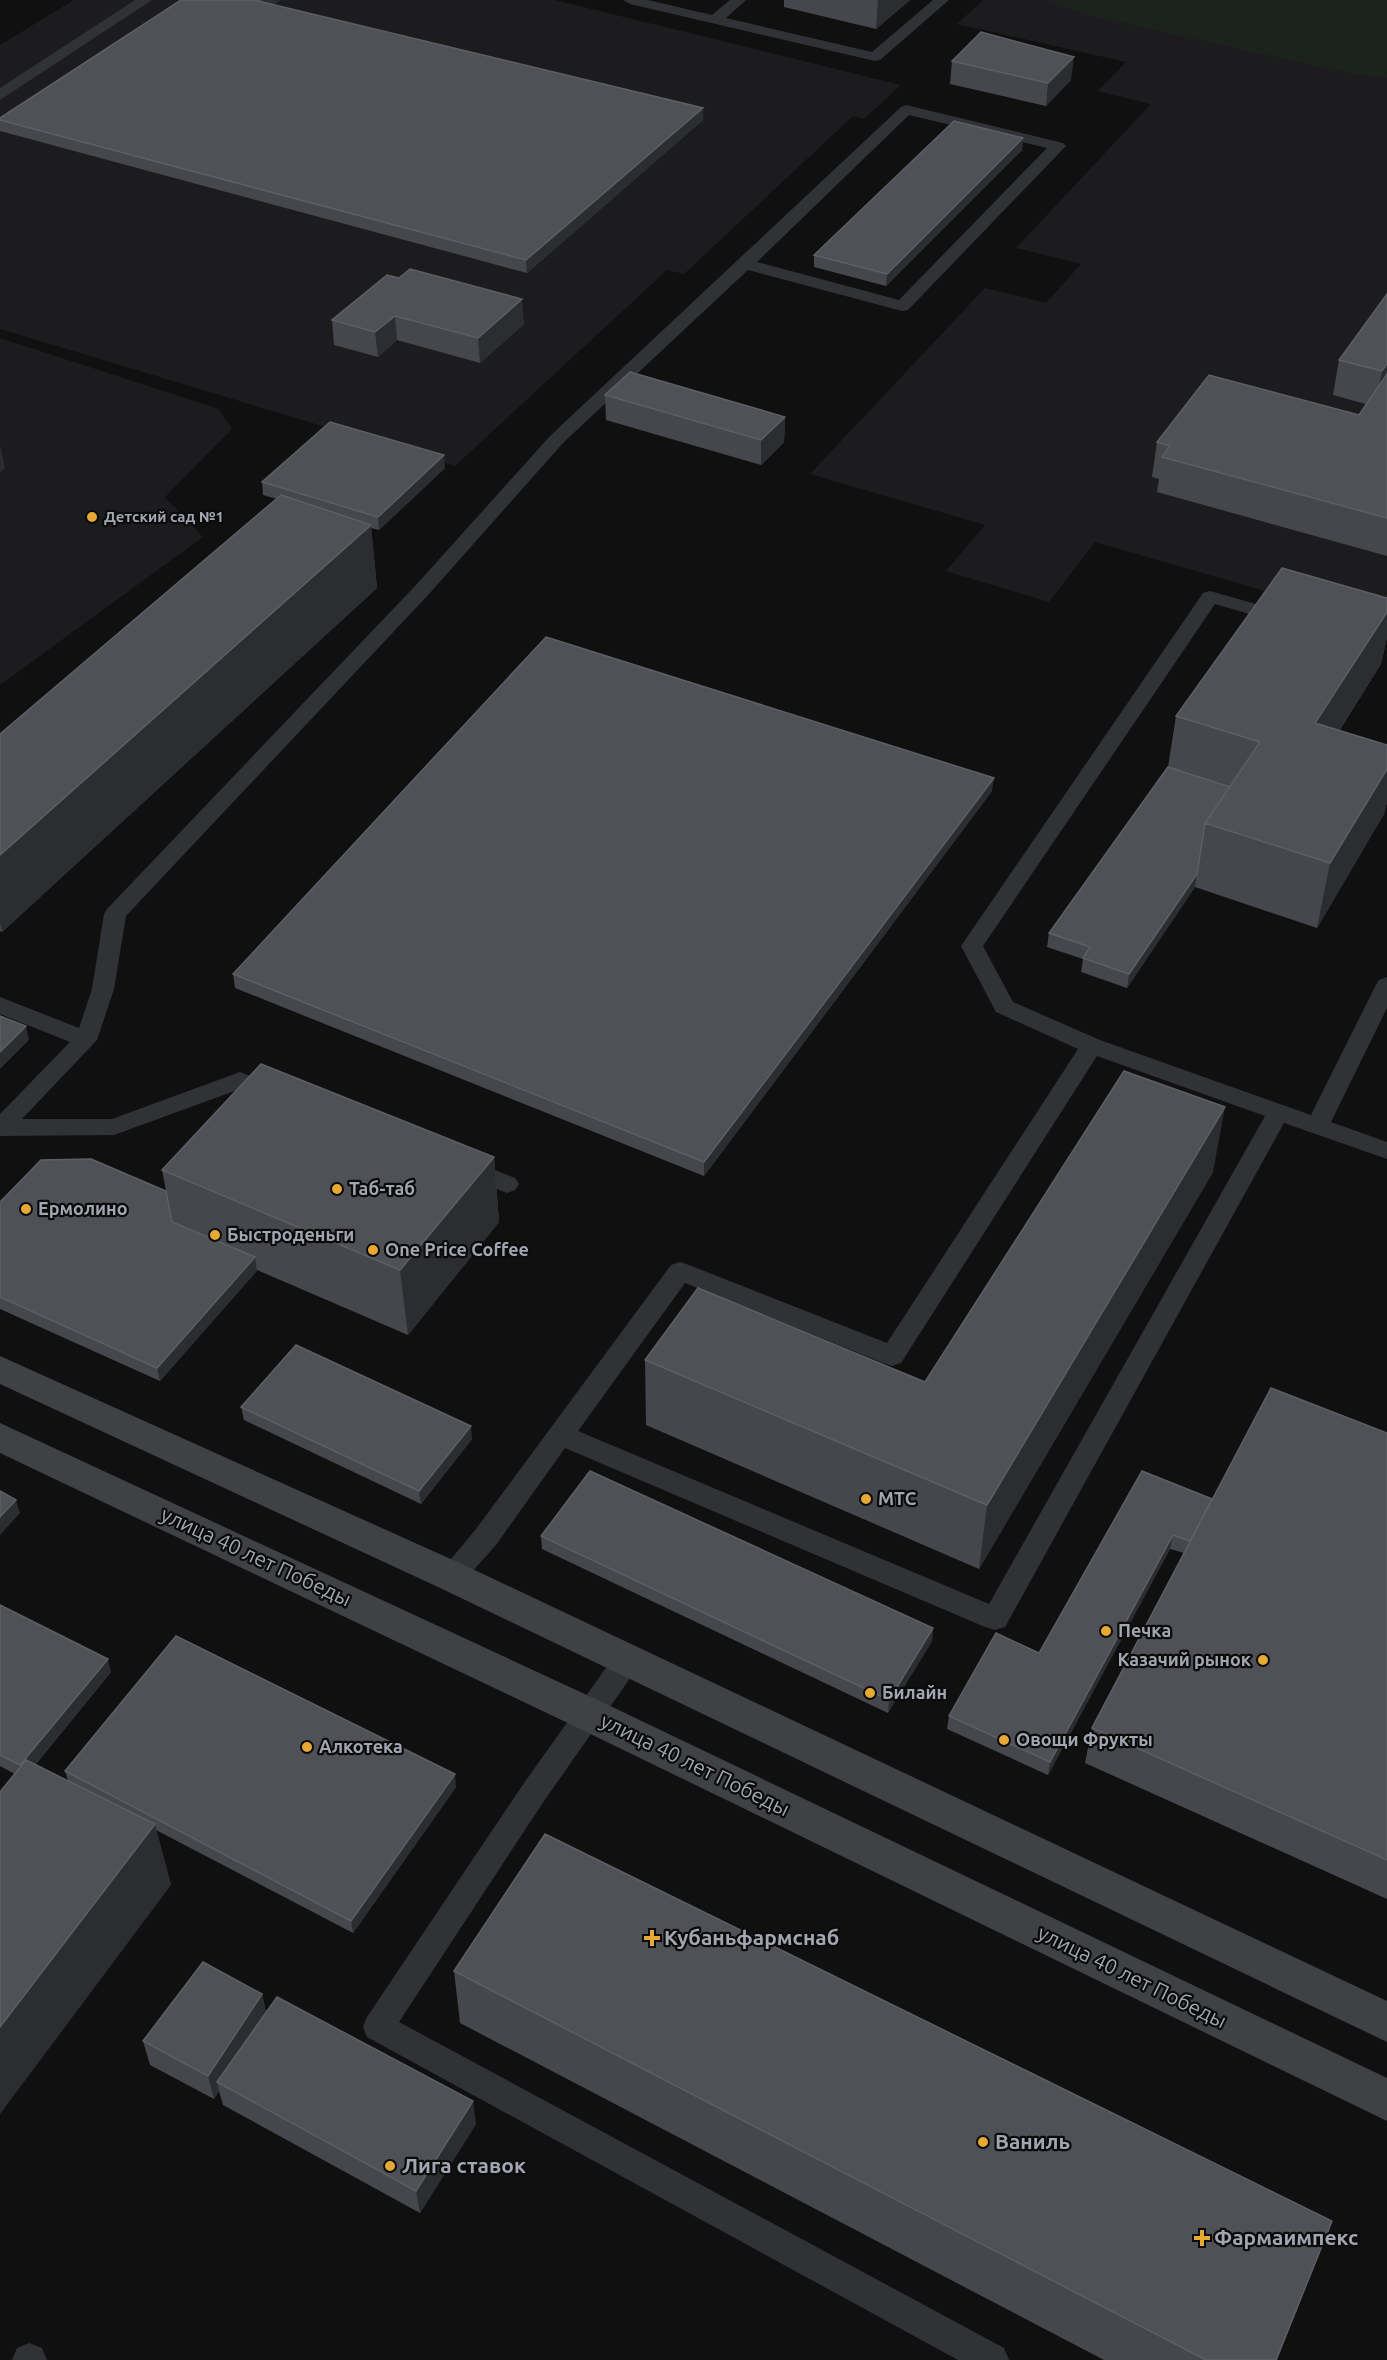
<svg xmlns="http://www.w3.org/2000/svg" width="1387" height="2360" viewBox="0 0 1387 2360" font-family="Ubuntu,sans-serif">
	<rect width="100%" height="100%" fill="#101011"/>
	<path fill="#1c1c1e" d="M74,0h481l346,85 -37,34 -11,-3 -169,158 -17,-4 -212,196 -455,-137v-284z
		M983,0h404v626l-292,-84 -46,60 -103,-31 39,-46 -175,-51 175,-186 61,15 35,-39 -65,-16 135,-144 -53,-13 28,-29 -169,-38z
		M0,338l219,71 13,20 -67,68 38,40 -203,148z"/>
	<path fill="#1c231d" d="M1048,0h339v78l-38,-5 -261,-58z"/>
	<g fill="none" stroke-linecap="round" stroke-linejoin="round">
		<path fill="#313236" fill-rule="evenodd" d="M135,0h17l-152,100v-12z
			M623,0h25l64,15 18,-15h16l-20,18 146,34 61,-52h16l-69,60 -5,1 -245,-57z
			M906,105l157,38 3,3 -158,164 -6,1 -154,-41 -185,173 -133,150 -304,323 -12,73 -17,51 -75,79h90l128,-47 43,16 4,6 -4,6 -8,2 -35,-13 -126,46 -114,1v-22l70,-72 -70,-28v-17l79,31 13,-39 12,-75 3,-5 309,-324 135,-150 350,-328zM909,115l138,33 -148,152 -142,-38z
			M1210,591l81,23 3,4 -10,6 -69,-20 -232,342 30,56 87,38 211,75 65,-130 3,-5 8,-3v31l-56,114 56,20v17l-103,-36 -279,504 -10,3 -10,-3 -420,-179 -69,97 -35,39 -10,3 -10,-3 -4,-8 39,-47 195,-264 9,-3 9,3 198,78 191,-294 -82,-37 -35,-66 242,-353zM1097,1056l168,60 -276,488 -411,-173 107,-148 198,80 9,3 9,-3z
			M467,1159l48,19 4,6 -4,6 -8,3 -48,-19 -4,-6 4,-6z
			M628,1647l10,4 4,8 -4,8 -94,134 -145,221 605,326 5,12h-51l-591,-323 -4,-10 4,-10 157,-234 94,-132z
			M29,2343l13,5 5,12h-35l5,-12z"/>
		<path fill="#3f4145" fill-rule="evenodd" d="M0,1356l464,209 923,436v41l-949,-455 -438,-203z
			M0,1423l602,279 785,376v43l-813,-395 -574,-273z"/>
	</g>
	<path fill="#46474c" d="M181,0h99l-7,5 430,103v12l-176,153 -527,-142v-13z
		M784,0h126l-34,29 -92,-22z
		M952,61l119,19 -25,26 -96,-22z
		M1023,138l-1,12 -136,136 -72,-19v-12z
		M387,275l137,49 -44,39 -83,-23 -19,17 -44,-12 -2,-25z
		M1387,294v262l-230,-64 2,-13 -7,-2 5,-35 202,-27 7,-11 -33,-9 6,-35z
		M605,395l180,22 -1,25 -23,23 -155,-45z
		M445,468l-66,62 -8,-2 6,60 -375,344 -2,-1v-197l277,-235 -14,-4 -1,-13z
		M1387,598v39l-6,27 -42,67 48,14v57l-3,12 -67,114 -122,-41 -68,101 -46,-16 2,-13 -36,-12 2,-14 119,-166 8,-51z
		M992,791l-288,385 -469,-188 -2,-14z
		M494,1157l5,65 -91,113 -151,-65 -97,111 -160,-72v-107l166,-11 -4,-21z
		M1213,1172l-234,397 -333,-144 -1,-65 280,22z
		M241,1407l231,32 -51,65 -177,-84z
		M1387,1433v466l-302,-136 7,-35 92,-175 -14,-4 -122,226 -101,-46 2,-13 90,-63 173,-154z
		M541,1536l392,92 -1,13 -44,72 -346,-164z
		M0,1605l111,67 -75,92 32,17 -3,-10 391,16 -103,146 -197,-103 15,55 -156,-111 -15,-8z
		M454,1971l878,250 -55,139h-173l-644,-337z
		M262,1994l4,18 210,112 -56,89 -197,-108 -4,-14 -5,8 -64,-34 -7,-24z"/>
	<path fill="#2c2d30" d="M262,0h18l-17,11z
		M878,0h32l-34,29z
		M1074,57l-3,23 -25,26 2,-23z
		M703,108v12l-176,153 -1,-13z
		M1023,138l-1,12 -136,136 1,-12z
		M522,299l2,25 -44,39 -2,-25z
		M395,316l2,24 -19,17 -3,-25z
		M1387,364v6l-5,27 -7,9 7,-35z
		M785,417l-1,25 -23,23v-25z
		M0,445l5,23 -5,4z
		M444,455l1,13 -66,62 -1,-13z
		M371,525l6,63 -375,344 -2,-10v-67z
		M1387,612v25l-6,27 -79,124 13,-65z
		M1387,769v33l-3,12 -67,114 13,-65z
		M994,778l-2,13 -288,385v-14z
		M1197,874l-2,13 -68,101 2,-14z
		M26,1026l3,14 -29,29v-17z
		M1225,1107l-12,65 -234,397 8,-64z
		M494,1157l5,65 -91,113 -8,-65z
		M255,1257l2,14 -97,110 -3,-13z
		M471,1426l1,13 -51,65 -2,-13z
		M16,1500l4,13 -20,22v-18z
		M1173,1535l-3,14 -122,226 2,-13z
		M933,1628l-1,13 -44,72 1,-13z
		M108,1659l3,13 -87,106 -4,-13z
		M455,1774l1,13 -103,146 -2,-12z
		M155,1824l16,61 -171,229v-87z
		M262,1994l5,24 -50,64 2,9 -5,8 -6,-23z
		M473,2101l3,23 -56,89 -4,-22z
		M1332,2221l-55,139h-1z"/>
	<path fill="#505157" stroke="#5d5f65" stroke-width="1.5" d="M181,0h73l449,108 -177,152 -526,-140v-2z
		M981,32l93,25 -26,26 -96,-22z
		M954,121l69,17 -136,136 -73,-19z
		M410,269l112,30 -44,39 -83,-22 -20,16 -43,-12 55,-45 12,3z
		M1387,294v70l-5,7 -43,-11z
		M630,372l155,45 -24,23 -156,-45z
		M1387,374v144l-225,-61 8,-11 -13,-4 52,-67 150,40z
		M330,422l114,33 -66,62 -116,-35z
		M281,495l90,30 -371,330v-121z
		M1282,568l105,30v14l-72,111 72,22v24l-57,94 -125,-40 55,-81 -84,-26z
		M546,637l448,141 -290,384 -471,-188z
		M1168,767l62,20 -25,36 -8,51 -68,100 -46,-16 7,-11 -41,-14z
		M0,1016l26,10 -26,26z
		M261,1064l233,93 -94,113 -238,-100z
		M1124,1071l101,36 -238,398 -342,-145 53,-72 227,94z
		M91,1159l75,32 6,31 83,35 -98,111 -157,-71v-95l41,-42z
		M296,1345l175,81 -52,65 -178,-84z
		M1271,1388l116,45v427l-295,-132z
		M590,1471l343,157 -44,72 -348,-164z
		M1142,1471l70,28 -22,42 -17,-6 -123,227 -101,-46 47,-83 43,20z
		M0,1491l16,9 -16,17z
		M0,1605l108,54 -88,106 -20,-10z
		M176,1636l279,138 -104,147 -286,-150z
		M26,1760l129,64 -155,203v-235z
		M545,1834l787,387 -56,139h-70l-752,-389z
		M203,1962l59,32 -54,82 -65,-35z
		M277,1997l196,104 -57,90 -199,-109z"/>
	<g fill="#e6a933" stroke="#0b0b0c" stroke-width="2">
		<circle cx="92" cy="517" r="6"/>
		<circle cx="337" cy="1189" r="6"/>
		<circle cx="26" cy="1209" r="6"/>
		<circle cx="215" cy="1235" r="6"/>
		<circle cx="373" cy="1250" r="6"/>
		<circle cx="866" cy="1499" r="6"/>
		<circle cx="1106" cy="1631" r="6"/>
		<circle cx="1263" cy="1660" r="6"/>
		<circle cx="870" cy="1693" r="6"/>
		<circle cx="1004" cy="1740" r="6"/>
		<circle cx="307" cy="1747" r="6"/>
		<path d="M649 1929h6v6h6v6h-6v6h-6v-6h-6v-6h6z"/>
		<circle cx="983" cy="2142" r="6"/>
		<circle cx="390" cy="2166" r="6"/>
		<path d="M1199 2229h6v6h6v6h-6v6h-6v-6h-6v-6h6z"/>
	</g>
	<g text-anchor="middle" stroke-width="4.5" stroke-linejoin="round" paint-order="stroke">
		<g font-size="15" font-weight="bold" fill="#a2a6b1" stroke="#0b0b0c" text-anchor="start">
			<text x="104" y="522">Детский сад №1</text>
		</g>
		<g font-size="18" font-weight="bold" fill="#a2a6b1" stroke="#0b0b0c" text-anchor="start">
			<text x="349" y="1195">Таб-таб</text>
			<text x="38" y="1215">Ермолино</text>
			<text x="227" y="1241">Быстроденьги</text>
			<text x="385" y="1256">One Price Coffee</text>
			<text x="878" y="1505">МТС</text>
			<text x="1118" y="1637">Печка</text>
			<text x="1251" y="1666" text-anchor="end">Казачий рынок</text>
			<text x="882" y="1699">Билайн</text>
			<text x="1016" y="1746">Овощи Фрукты</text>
			<text x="319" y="1753">Алкотека</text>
		</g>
		<g font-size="21" fill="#a2a6b1" stroke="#0b0b0c">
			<text transform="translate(256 1557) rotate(25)" y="7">улица 40 лет Победы</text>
			<text transform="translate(695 1765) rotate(26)" y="7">улица 40 лет Победы</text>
			<text transform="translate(1132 1977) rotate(26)" y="7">улица 40 лет Победы</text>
		</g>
		<g font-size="21" font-weight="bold" fill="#a2a6b1" stroke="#0b0b0c" text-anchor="start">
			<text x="664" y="1945">Кубаньфармснаб</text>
			<text x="995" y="2149">Ваниль</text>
			<text x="402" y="2173">Лига ставок</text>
			<text x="1214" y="2245">Фармаимпекс</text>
		</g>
	</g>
</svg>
